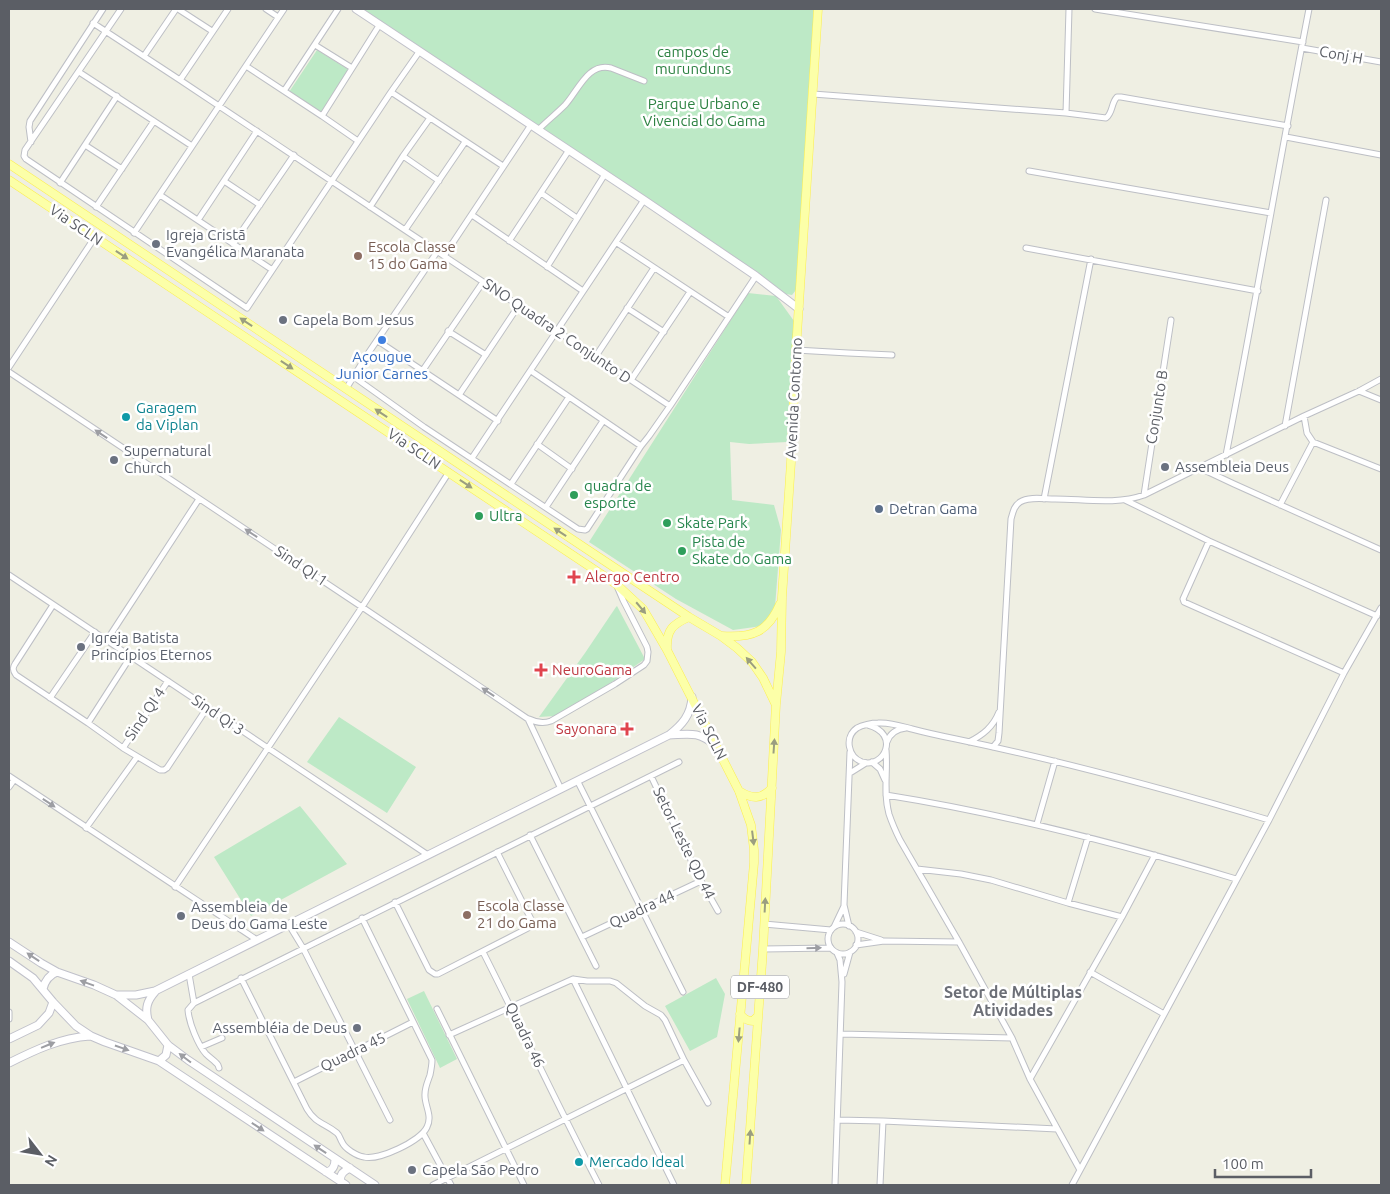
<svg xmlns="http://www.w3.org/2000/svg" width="1390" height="1194" viewBox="0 0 1390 1194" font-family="Ubuntu,sans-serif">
	<rect width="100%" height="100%" fill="#efefe3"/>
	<path fill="#bde9c6" d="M362,9h452l-18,281 -4,5 -6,-1 -32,-24z
		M317,50l32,20 -27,43 -33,-21z
		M748,293l28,3 18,25 -7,121 -38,2 -19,-2 2,58 42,5 7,25 -6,77 -13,19 -29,4 -57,-31 -87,-57z
		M617,606l28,53 -39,27 -51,30 -16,1 46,-64 31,-46z
		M339,717l77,50 -29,46 -80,-51z
		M300,806l47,58 -96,52 -37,-59z
		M716,978l9,16 -8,43 -27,14 -25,-45z
		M424,991l33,68 -17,9 -33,-69z"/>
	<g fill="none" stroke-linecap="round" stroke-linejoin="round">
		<defs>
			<path id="street" d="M121,9l-96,141 -1,6 2,3 221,149 144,-216 28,-40
				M178,9l34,22
				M266,9l12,8
				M1095,9l208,33
				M93,23l87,57 225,150 265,176
				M315,45l37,23
				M1302,48l79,14
				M144,56l32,-47
				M246,66l76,50 36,25
				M79,72l113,74
				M180,80l48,-71
				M284,91l54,-82
				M391,92l112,74
				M813,94l253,19 40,5c7,-5 5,-15 11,-21h4l167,29
				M1066,113l3,-104
				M322,116l58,-92
				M538,130c9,-9 18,-16 27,-25 13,-14 23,-43 46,-37l33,13
				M1286,137l95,18
				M31,142l-2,-15 1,-6 73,-112
				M85,145l37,24
				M403,156l36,25
				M1029,171l242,42
				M224,181l36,24
				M60,183l57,-87
				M541,193l36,25
				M160,195l111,74
				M96,207l58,-86
				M370,207l33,-51 27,-38
				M472,215l111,76
				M198,220l59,-89
				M405,230l60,-88
				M134,233l150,-224
				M509,241l60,-91
				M617,243l112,74
				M233,244l61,-89
				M1026,248l232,43
				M444,256l87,-131
				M547,267l58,-93
				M627,308l37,24
				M448,331l38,24
				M378,341l120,80
				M796,350l52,3 44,2
				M596,356l58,-88
				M9,367l86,-130
				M423,370l60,-88
				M531,371l110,75
				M9,372l353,235 166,112 33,70
				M354,377l70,50 154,102 7,1 2,-1 54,-83 8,-10 21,-30 86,-130
				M631,380l59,-88
				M346,389l19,-31 72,-106
				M1359,391l22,9
				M459,395l60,-90
				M1304,416l3,17 6,9 68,27
				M1285,426l41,-226
				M537,444l35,25
				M1226,455c29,-148 54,-298 83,-446
				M472,458l172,-258
				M1200,468l34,16 147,66
				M511,484l58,-87
				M1144,495l27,-175
				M1044,499l47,-240
				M1125,500l84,41 168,75
				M1280,505l33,-63
				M546,507l57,-86
				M1209,541l-26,58 1,3 160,71
				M9,575l419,280
				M53,605l-38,59c-3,4 -2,7 1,11l72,48 35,25 37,22h4l3,-2 40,-60
				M107,640l92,-141
				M50,698l45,-66
				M529,719c8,4 14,5 22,2l64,-37 29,-19 3,-4 1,-9 -1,-5 -24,-47 -6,-14
				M88,723l43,-67
				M868,725c33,9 16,44 -6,37 -14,-5 -18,-25 -5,-34 5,-3 15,-5 21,-5 12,-1 23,3 34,6 15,4 29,7 44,10 106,22 210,50 313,81l-197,365
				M887,742c3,-9 9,-13 19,-14
				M969,742c14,-7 24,-15 30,-30
				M993,747l5,-6 1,-8 12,-214c2,-7 3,-13 9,-17 9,-6 25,-3 35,-3 28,0 62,6 89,-4l160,-79 55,-25 22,-12
				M123,748l45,-67
				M886,750c2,21 -3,43 3,64 3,9 7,18 11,26l59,102 53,96 18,41 50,91
				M872,762l8,7 5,11
				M850,773l16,-10
				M9,776l248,164
				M651,776l50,105 17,30
				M578,782l105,210
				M9,787l5,-7
				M886,795c119,19 235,49 350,84
				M1269,820l75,-147 37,-65
				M1037,824l18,-63
				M86,828l51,-71
				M530,835l66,131
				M917,869l44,5 30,6 77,23 54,14
				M175,887l187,-280 87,-135
				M395,902l34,68 6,4h3l96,-49 -37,-73
				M1068,903l20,-66
				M764,924l67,6
				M828 939a15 15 0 1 1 30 0a15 15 0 1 1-30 0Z
				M289,925l14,23 87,172
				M849,926l-5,-21 6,-153
				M834,927l10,-21
				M856,932l25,8
				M582,937l119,-56
				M856,945l28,-4 75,1
				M763,949l68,-1
				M483,952c39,77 76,156 116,233
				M1090,972l74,42
				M189,974l5,29
				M844,974l6,-22
				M241,978l66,131c9,15 18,14 30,24 3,3 3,6 5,9 3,7 15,14 22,15 14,4 57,-16 63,-30 6,-12 -3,-22 -2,-33 0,-7 3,-13 5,-19 1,-5 2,-10 2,-15l-70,-142
				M573,979l101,206
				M437,1009l87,176
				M9,1012v7
				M841,1034l171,4
				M449,1035l124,-56 14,2h23l6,2 29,23 16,9 4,5 19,40
				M201,1047l21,-9
				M219,1068l-1,-3c-3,-4 -8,-7 -12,-11 -8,-9 -17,-31 -18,-44l6,-7 485,-241
				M1030,1079l92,-162 33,-62
				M294,1082l119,-60
				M837,1120l46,1 174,8
				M423,1133l28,52
				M433,1185l251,-125 24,43
				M835,1185l7,-203 -2,-22 -3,-7
				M880,1185l3,-64"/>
			<path id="secondary" d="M356,9l288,191 112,76 43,33
				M669,735c21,-1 29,-4 46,10
				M9,942l32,21 16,9 37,13 22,10 32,25 20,25 20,15 187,125
				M9,961l24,17 20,24 23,24 15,10 14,6 54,19 187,124
				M43,989c2,-9 6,-14 14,-17
				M116,995h20l19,-4 514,-256c13,-10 22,-20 23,-38
				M148,1020c-3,-12 -1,-19 7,-28
				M9,1039l29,-14 11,-12 4,-11
				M159,1061l7,-6 2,-10
				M9,1063c26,-13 51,-25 81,-27
				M326,1172c7,-1 9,-6 9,-13
				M341,1182c-2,-7 2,-11 9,-14"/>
			<path id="primary" d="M9,164l576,384 104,69 32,19 16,12 15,14 11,16 12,25
				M9,180l607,404 27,25 6,10 18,31 72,141 12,34 3,25v13l-29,322
				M722,636c31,2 46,-4 58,-32
				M667,649c-1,-19 6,-25 22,-32
				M739,791c13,8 22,9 33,-3
				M740,1014c4,5 7,7 13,7l5,-5
				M746,1185l17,-236 13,-245 5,-52 1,-55 9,-135 5,-112 22,-341"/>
		</defs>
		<use href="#street" stroke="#bdbfc5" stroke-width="7"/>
		<use href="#secondary" stroke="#c0c1ca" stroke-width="9"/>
		<use href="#primary" stroke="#fcee4f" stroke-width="9"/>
		<use href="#street" stroke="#fff" stroke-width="5"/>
		<use href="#secondary" stroke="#fff" stroke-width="7"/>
		<use href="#primary" stroke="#fcffa8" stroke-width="8"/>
	</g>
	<defs><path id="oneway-solid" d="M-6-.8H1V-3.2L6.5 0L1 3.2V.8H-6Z" transform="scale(1.25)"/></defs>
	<g fill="#9b9e80">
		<use href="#oneway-solid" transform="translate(122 255) rotate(34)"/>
		<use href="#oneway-solid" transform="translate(246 322) rotate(-146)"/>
		<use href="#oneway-solid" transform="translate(287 365) rotate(34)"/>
		<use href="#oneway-solid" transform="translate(381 413) rotate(-146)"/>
		<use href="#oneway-solid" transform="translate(466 484) rotate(34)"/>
		<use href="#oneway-solid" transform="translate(560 532) rotate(-146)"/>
		<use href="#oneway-solid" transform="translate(641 608) rotate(50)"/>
		<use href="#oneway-solid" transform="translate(751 663) rotate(-131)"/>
		<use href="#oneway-solid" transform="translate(774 746) rotate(-86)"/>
		<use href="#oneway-solid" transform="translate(753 838) rotate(83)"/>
		<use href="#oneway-solid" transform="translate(765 905) rotate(-87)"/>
		<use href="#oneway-solid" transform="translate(739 1035) rotate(95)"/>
		<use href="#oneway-solid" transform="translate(750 1137) rotate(-86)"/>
	</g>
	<g fill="#9d9ea3">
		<use href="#oneway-solid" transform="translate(101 434) rotate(-146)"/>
		<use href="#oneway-solid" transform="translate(251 533) rotate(-146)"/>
		<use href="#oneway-solid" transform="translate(488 692) rotate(-146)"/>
		<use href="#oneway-solid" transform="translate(49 803) rotate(34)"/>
		<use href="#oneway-solid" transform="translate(814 948) rotate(-1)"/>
		<use href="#oneway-solid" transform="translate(33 957) rotate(-146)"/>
		<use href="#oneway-solid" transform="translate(87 983) rotate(-160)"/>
		<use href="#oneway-solid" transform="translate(48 1045) rotate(-22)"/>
		<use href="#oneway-solid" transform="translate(122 1048) rotate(19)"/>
		<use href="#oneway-solid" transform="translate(185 1058) rotate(-143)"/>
		<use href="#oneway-solid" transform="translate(258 1127) rotate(34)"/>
		<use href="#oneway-solid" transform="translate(320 1149) rotate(-146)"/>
	</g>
	<g fill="#6b7280" stroke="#fff" stroke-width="2">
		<circle cx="156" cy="244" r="5"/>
		<circle cx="283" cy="320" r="5"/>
		<circle cx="114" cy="460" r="5"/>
		<circle cx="1165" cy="467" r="5"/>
		<circle cx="81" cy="647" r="5"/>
		<circle cx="181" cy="916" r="5"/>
		<circle cx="357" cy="1028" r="5"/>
		<circle cx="412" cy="1170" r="5"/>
	</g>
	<g fill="#8d6e63" stroke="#fff" stroke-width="2">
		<circle cx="358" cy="256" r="5"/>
		<circle cx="467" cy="915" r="5"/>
	</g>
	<circle fill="#3f7fe0" stroke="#fff" stroke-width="2" cx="382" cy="340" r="5"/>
	<g fill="#0f9aa8" stroke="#fff" stroke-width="2">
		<circle cx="126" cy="417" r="5"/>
		<circle cx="579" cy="1162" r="5"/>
	</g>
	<g fill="#2e9e5b" stroke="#fff" stroke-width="2">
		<circle cx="574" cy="495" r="5"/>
		<circle cx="479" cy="516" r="5"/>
		<circle cx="667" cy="523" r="5"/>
		<circle cx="682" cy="551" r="5"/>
	</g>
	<circle fill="#5c6f8a" stroke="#fff" stroke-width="2" cx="879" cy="509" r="5"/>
	<g fill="#e0444e" stroke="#fff" stroke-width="2">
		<path d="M571.5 569.5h5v5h5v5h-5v5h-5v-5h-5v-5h5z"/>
		<path d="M538.5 662.5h5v5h5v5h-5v5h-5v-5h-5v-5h5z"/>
		<path d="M624.5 721.5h5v5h5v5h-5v5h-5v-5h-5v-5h5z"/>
	</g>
	<g text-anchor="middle" stroke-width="5" stroke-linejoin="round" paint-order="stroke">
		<rect fill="#fff" stroke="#8c8e93" stroke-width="1" x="731" y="975.5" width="58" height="23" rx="4"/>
		<g font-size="14" font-weight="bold" fill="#5b5e65">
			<text x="760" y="992">DF-480</text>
		</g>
		<g font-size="15" fill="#2d8242" stroke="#fff">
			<text x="693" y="57">campos de<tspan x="693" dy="17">murunduns</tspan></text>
			<text x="704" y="109">Parque Urbano e<tspan x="704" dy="17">Vivencial do Gama</tspan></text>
		</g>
		<g font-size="15" fill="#5b5e65" stroke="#fff">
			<text transform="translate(1341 55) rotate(10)" y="5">Conj H</text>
			<text transform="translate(76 225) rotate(34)" y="5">Via SCLN</text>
			<text transform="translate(557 331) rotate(34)" y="5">SNO Quadra 2 Conjunto D</text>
			<text transform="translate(794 398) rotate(-87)" y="5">Avenida Contorno</text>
			<text transform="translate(1157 407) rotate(-81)" y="5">Conjunto B</text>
			<text transform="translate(414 449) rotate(34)" y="5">Via SCLN</text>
			<text transform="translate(301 566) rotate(34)" y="5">Sind QI 1</text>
			<text transform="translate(145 714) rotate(-56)" y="5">Sind QI 4</text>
			<text transform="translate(218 715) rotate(34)" y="5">Sind Qi 3</text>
			<text transform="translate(709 732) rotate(63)" y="5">Via SCLN</text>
			<text transform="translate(684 843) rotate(64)" y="5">Setor Leste QD 44</text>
			<text transform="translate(642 909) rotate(-25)" y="5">Quadra 44</text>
			<text transform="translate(525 1035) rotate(64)" y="5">Quadra 46</text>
			<text transform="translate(353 1052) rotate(-26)" y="5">Quadra 45</text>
		</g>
		<g font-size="15" fill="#5b616d" stroke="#fff" text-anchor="start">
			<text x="166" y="240">Igreja Cristã<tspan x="166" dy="17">Evangélica Maranata</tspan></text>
			<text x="293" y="325">Capela Bom Jesus</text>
			<text x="124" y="456">Supernatural<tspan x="124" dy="17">Church</tspan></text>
			<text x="1175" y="472">Assembleia Deus</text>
			<text x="91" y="643">Igreja Batista<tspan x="91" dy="17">Princípios Eternos</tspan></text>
			<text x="191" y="912">Assembleia de<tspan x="191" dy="17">Deus do Gama Leste</tspan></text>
			<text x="347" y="1033" text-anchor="end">Assembléia de Deus</text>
			<text x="422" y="1175">Capela São Pedro</text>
		</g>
		<g font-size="15" fill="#785e54" stroke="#fff" text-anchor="start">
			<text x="368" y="252">Escola Classe<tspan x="368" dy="17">15 do Gama</tspan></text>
			<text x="477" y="911">Escola Classe<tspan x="477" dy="17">21 do Gama</tspan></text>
		</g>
		<g font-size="15" fill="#366cbe" stroke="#fff">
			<text x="382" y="362">Açougue<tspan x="382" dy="17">Junior Carnes</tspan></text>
		</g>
		<g font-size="15" fill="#0d838f" stroke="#fff" text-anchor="start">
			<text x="136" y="413">Garagem<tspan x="136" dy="17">da Viplan</tspan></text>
			<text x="589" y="1167">Mercado Ideal</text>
		</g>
		<g font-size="15" fill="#27864d" stroke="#fff" text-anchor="start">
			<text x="584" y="491">quadra de<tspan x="584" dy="17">esporte</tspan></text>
			<text x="489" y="521">Ultra</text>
			<text x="677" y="528">Skate Park</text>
			<text x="692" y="547">Pista de<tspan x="692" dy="17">Skate do Gama</tspan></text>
		</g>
		<g font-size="15" fill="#4e5e75" stroke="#fff" text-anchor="start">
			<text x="889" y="514">Detran Gama</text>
		</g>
		<g font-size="15" fill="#be3a42" stroke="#fff" text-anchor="start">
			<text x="585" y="582">Alergo Centro</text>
			<text x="552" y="675">NeuroGama</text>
			<text x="617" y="734" text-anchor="end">Sayonara</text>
		</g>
		<g font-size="16" font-weight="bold" fill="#6c6f77" stroke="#fff">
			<text x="1013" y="998">Setor de Múltiplas<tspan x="1013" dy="18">Atividades</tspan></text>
		</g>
	</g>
	<rect width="1390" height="1194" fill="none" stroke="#5b5e65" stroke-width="20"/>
	<g transform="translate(40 1154) rotate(121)" stroke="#ffffff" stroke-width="4" paint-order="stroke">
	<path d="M0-4L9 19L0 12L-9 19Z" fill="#5b5e65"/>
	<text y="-8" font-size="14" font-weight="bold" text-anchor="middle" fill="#5b5e65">N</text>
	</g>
	<path d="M1215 1169v8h96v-8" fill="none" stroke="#5b5e65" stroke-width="2.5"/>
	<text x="1222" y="1169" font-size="15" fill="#5b5e65" stroke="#ffffff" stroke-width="4" paint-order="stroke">100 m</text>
</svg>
